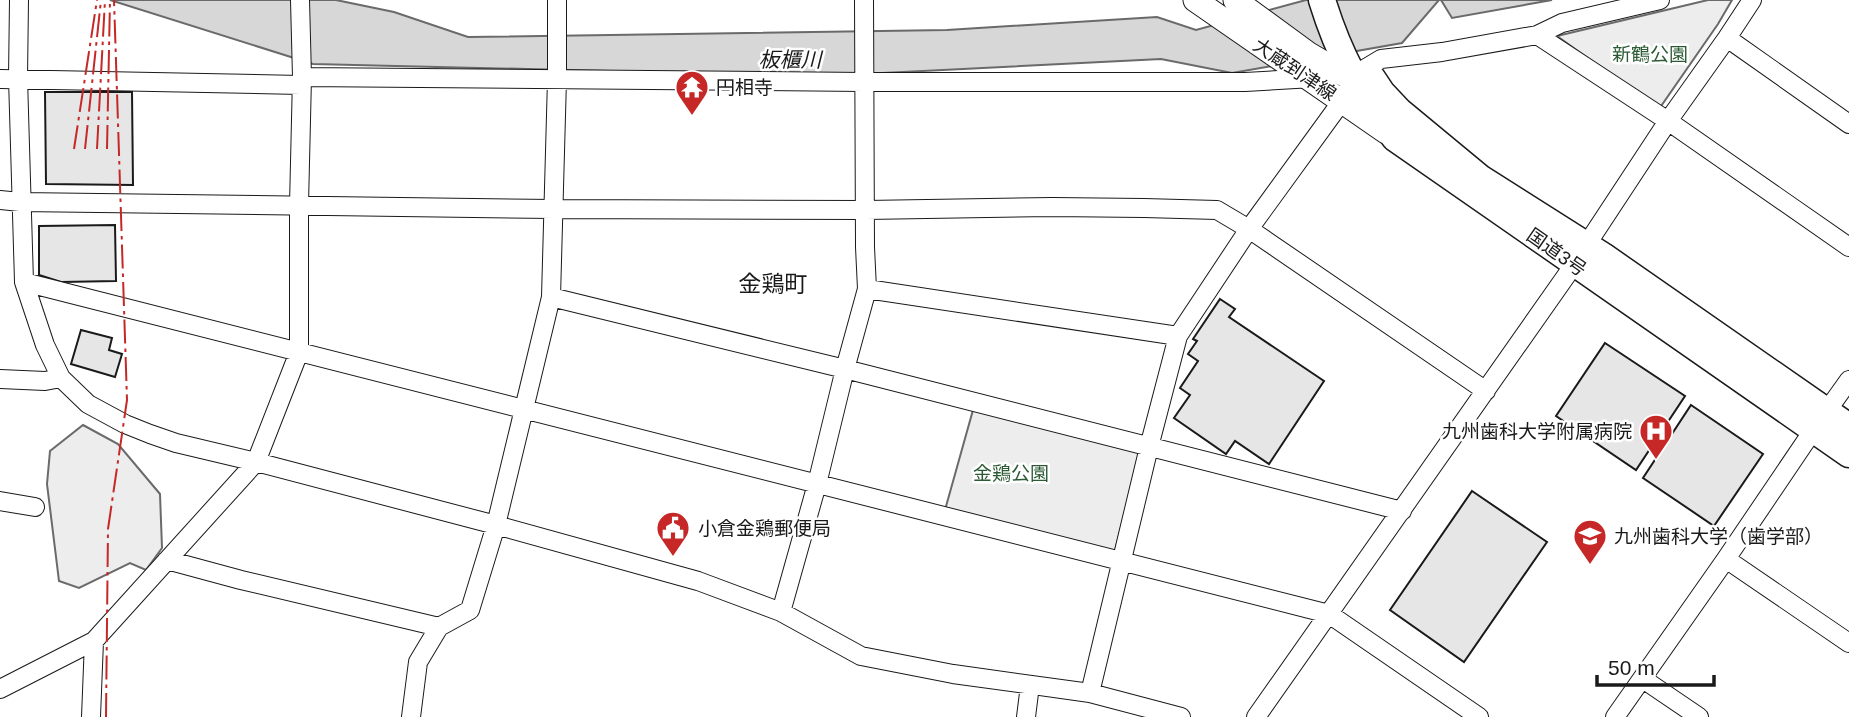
<svg xmlns="http://www.w3.org/2000/svg" width="1849" height="717" viewBox="0 0 1849 717" font-family="Helvetica,'Noto Sans JP',sans-serif">
	<rect width="100%" height="100%" fill="#fff"/>
	<path fill="#ededed" stroke="#6a6a6a" stroke-width="2" d="M1708,0h24l-14,24 -59,85 -102,-73z
		M973,410l167,43 -25,98 -170,-41z
		M83,425l35,19 42,50 2,54 -16,22 -16,-7 -51,25 -20,-7 -12,-97 3,-33z"/>
	<path fill="#d7d7d7" stroke="#6a6a6a" stroke-width="2" d="M110,0h226l58,12 74,25 479,-7 210,-13 39,13 110,-30h133l-37,43 -170,30 -71,-14 -339,17 -509,-12z
		M1441,0h111l-100,18z"/>
	<path fill="#e6e6e6" stroke="#1a1a1a" stroke-width="2" d="M45,92h87l1,93 -87,-1z
		M115,225l1,56 -55,1 -22,-7v-49z
		M1220,299l15,10 -6,8 95,64 -55,83 -34,-23 -9,13 -52,-36 16,-23 -10,-7 18,-27 -10,-7 9,-13 -4,-2z
		M81,330l31,8 -3,12 13,4 -7,23 -44,-13z
		M1605,343l80,53 -49,74 -80,-54z
		M1691,405l72,49 -49,72 -71,-48z
		M1472,491l75,51 -83,120 -74,-52z"/>
	<g fill="none" stroke-linecap="round" stroke-linejoin="round">
		<defs>
			<path id="minor" d="M19,0l-1,78 6,204 21,63 16,33 27,26 37,20 25,10 26,9 80,19 240,63 202,56 83,31 80,44 92,18 137,19 91,24
				M1537,35l131,86 181,126
				M1727,38l122,86
				M302,77l562,5h381l68,-4
				M0,79l301,6
				M0,200l20,2 533,7 313,1 186,-3 92,1 73,2 32,19 237,162
				M24,282l1305,332 150,103
				M867,289l311,47
				M551,297l294,72 557,142
				M0,379l45,2 16,-3
				M0,501l35,6
				M1726,559l123,84
				M167,560l74,20 198,47
				M781,612l36,-128 28,-115 22,-80 -2,-42 -1,-247
				M1643,679l56,38
				M0,689l94,-48 162,-179 43,-110v-147l3,-128 -2,-77
				M1090,693l59,-246 29,-111 71,-107 93,-128 12,-21 12,-12 15,-9 61,-7 95,-17 25,-12 98,-23
				M91,717l3,-76
				M411,717l7,-55 21,-35 31,-17 26,-85 55,-228 6,-218v-79
				M1026,717l4,-32
				M1256,717l310,-441 102,-155 59,-83 25,-38
				M1615,717l111,-158 88,-130 35,-49"/>
			<path id="major" d="M1195,0l191,132
				M1235,0l74,54 51,30"/>
			<path id="highway" d="M1322,0c17,55 37,92 73,138l454,316
				M1372,78l10,15 17,18 81,67 123,78 246,171"/>
		</defs>
		<use href="#minor" stroke="#1a1a1a" stroke-width="20"/>
		<use href="#major" stroke="#1a1a1a" stroke-width="25"/>
		<use href="#highway" stroke="#1a1a1a" stroke-width="29"/>
		<use href="#minor" stroke="#fff" stroke-width="18"/>
		<use href="#major" stroke="#fff" stroke-width="23"/>
		<use href="#highway" stroke="#fff" stroke-width="26"/>
		<path stroke="#c62828" stroke-width="2" stroke-dasharray="24 5 3.5 5" stroke-linecap="butt" d="M74,149l23,-149
			M85,149l16,-149
			M97,149l8,-149
			M107,149l3,-149
			M106,717l2,-188 19,-129 -13,-400"/>
	</g>
	<defs>
		<symbol id="temple-pin" viewBox="-11 -11 22 30"><path d="M0 17L-7.5 6A9.5 9.5 0 1 1 7.5 6Z" fill="#c62828" stroke="#fff"/><path d="M0-6L5-2H3V0L6.5 2.5H4V6H1.5V3h-3V6H-4V2.5H-6.5L-3 0V-2H-5Z" fill="#fff"/></symbol>
		<symbol id="hospital-pin" viewBox="-11 -11 22 30"><path d="M0 17L-7.5 6A9.5 9.5 0 1 1 7.5 6Z" fill="#c62828" stroke="#fff"/><path d="M-5-5h3v3.5h4V-5h3V5h-3V1.5h-4V5h-3Z" fill="#fff"/></symbol>
		<symbol id="civic-pin" viewBox="-11 -11 22 30"><path d="M0 17L-7.5 6A9.5 9.5 0 1 1 7.5 6Z" fill="#c62828" stroke="#fff"/><path d="M-.6-6.5H3V-4.5H.6V-3L4-1V1h2V6H-6V1h2V-1L-.6-3ZM-1.2 2.5V6h2.4V2.5Z" fill="#fff"/></symbol>
		<symbol id="university-pin" viewBox="-11 -11 22 30"><path d="M0 17L-7.5 6A9.5 9.5 0 1 1 7.5 6Z" fill="#c62828" stroke="#fff"/><path d="M0-5L7-2L0 1L-7-2ZM-4 1L0 2.5L4 1V4Q0 6-4 4Z" fill="#fff"/></symbol>
	</defs>
	<g fill-rule="evenodd">
		<use href="#temple-pin" x="673" y="68" width="38" height="52"/>
		<use href="#hospital-pin" x="1637" y="412" width="38" height="52"/>
		<use href="#civic-pin" x="654" y="509" width="38" height="52"/>
		<use href="#university-pin" x="1571" y="517" width="38" height="52"/>
	</g>
	<g text-anchor="middle" stroke-width="5" stroke-linejoin="round" paint-order="stroke">
		<g font-size="19" fill="#2b5a34" stroke="#fff">
			<text x="1650" y="61">新鶴公園</text>
			<text x="1011" y="480">金鶏公園</text>
		</g>
		<g font-size="19" fill="#1a1a1a" stroke="#fff">
			<text transform="translate(1295 69) rotate(34)" y="7">大蔵到津線</text>
			<text transform="translate(1557 252) rotate(35)" y="7">国道3号</text>
		</g>
		<g font-size="19" fill="#1a1a1a" stroke="#fff" text-anchor="start">
			<text x="716" y="94">円相寺</text>
			<text x="1632" y="438" text-anchor="end">九州歯科大学附属病院</text>
			<text x="698" y="535">小倉金鶏郵便局</text>
			<text x="1614" y="543">九州歯科大学（歯学部）</text>
		</g>
		<g font-size="21" font-style="italic" fill="#1a1a1a" stroke="#fff">
			<text x="790" y="67">板櫃川</text>
		</g>
		<g font-size="23" fill="#1a1a1a" stroke="#fff">
			<text x="773" y="292">金鶏町</text>
		</g>
	</g>
	<path d="M1597 675v10h117v-10" fill="none" stroke="#1a1a1a" stroke-width="3.5"/>
	<text x="1608" y="675" font-size="21" fill="#1a1a1a" stroke="#ffffff" stroke-width="5" paint-order="stroke">50 m</text>
</svg>
